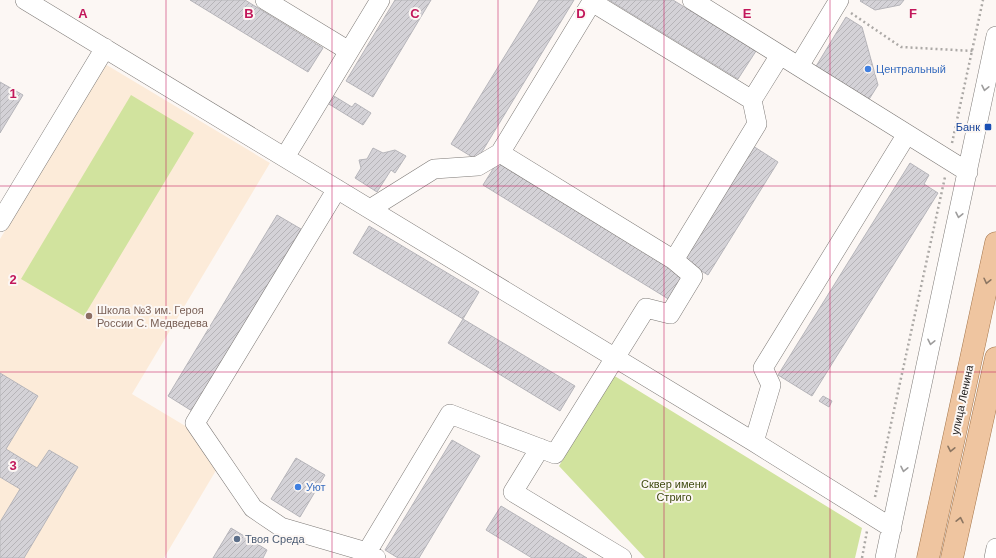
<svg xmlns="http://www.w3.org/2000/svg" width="996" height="558" viewBox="0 0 996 558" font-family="Helvetica,sans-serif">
	<defs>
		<pattern id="building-hatch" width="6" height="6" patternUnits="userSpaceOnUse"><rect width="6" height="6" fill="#d4d2d7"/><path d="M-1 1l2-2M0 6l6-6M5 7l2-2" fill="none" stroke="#b6b4b8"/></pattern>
	</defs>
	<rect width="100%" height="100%" fill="#fcf7f4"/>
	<path fill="#fcebd9" d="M105,64l165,99 -138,231 60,36 26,37 -54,91h-164v-319z"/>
	<path fill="#d1e39e" d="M131,95l63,38 -110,183 -63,-37z
		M613,375l249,153 -7,30h-210l-86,-92z"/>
	<path fill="url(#building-hatch)" stroke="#b6b5ba" d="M190,0h55l78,48 -15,24z
		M395,0h36l-58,97 -27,-16z
		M539,0h35l-97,160 -26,-16z
		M609,0h64l83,51 -18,28z
		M861,0h43l-4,5 -25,5 -15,-9z
		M846,17l16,10 16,58 -10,16 -53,-33z
		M0,82l23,13 -23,38z
		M329,93l23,14 3,-4 16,10 -8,12 -39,-24z
		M753,146l25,16 -70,113 -26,-16z
		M373,148l10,5 12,-3 11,6 -11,17 -4,-3 -14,22 -22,-14 6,-10 -2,-8 8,-1z
		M498,161l187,115 -15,24 -187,-115z
		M910,163l19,12 -5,9 14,9 -126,203 -34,-21z
		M277,215l24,14 -109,182 -24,-15z
		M369,226l110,66 -16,27 -110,-66z
		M463,319l112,67 -15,25 -112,-68z
		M0,373l38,23 -32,53 31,19 12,-18 29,17 -54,91h-24v-36l20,-33 -20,-12z
		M823,396l9,5 -3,6 -10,-6z
		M452,440l28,16 -61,102h-21l-13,-8z
		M296,458l29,17 -25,42 -29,-18z
		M501,506l86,52h-55l-46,-28z
		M231,528l36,22 -4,8h-50z"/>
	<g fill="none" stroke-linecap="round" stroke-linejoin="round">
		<defs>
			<path id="minor" d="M25,0l729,442 138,86
				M265,0l84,51
				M692,0l276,172
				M592,2l160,98 28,-45
				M799,66l40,-66
				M500,153l174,107
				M285,157l95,-157
				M337,189l-142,234 58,85 28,19 86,25
				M370,209l64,-40 44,-3 22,-13 93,-153
				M0,222l105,-174
				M754,442l17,-57 -8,-17 144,-234
				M540,448l-27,44 109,66
				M376,558l-9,-6 83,-138 105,40 91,-146 24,6 23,-38 -19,-16 83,-136 -5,-24
				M885,558l111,-522
				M994,558l2,-10"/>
			<path id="major" d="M928,558l68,-315
				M952,558l44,-200"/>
		</defs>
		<use href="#minor" stroke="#7e7a77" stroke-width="20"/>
		<use href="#major" stroke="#a3754b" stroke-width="23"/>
		<path stroke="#aca9a6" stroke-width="2.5" stroke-dasharray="2 3" stroke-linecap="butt" d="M851,13l50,34 72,4
			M952,143l31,-143
			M875,497l70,-320
			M862,558l5,-27"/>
		<use href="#minor" stroke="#fff" stroke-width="19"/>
		<use href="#major" stroke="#efc5a0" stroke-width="22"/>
	</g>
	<defs><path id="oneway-chevron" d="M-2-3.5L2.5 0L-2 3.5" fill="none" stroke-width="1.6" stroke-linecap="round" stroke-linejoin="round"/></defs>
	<g stroke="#9e9d9d">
		<use href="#oneway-chevron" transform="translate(985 88) rotate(102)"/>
		<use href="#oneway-chevron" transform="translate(959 215) rotate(102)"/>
		<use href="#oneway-chevron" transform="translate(931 342) rotate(102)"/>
		<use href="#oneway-chevron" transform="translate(904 469) rotate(102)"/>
	</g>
	<g stroke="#8c7662">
		<use href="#oneway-chevron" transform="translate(987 281) rotate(103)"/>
		<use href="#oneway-chevron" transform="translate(951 449) rotate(102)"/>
		<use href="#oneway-chevron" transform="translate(960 520) rotate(-78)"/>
	</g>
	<path fill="none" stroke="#c2185b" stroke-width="1" stroke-opacity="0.55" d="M166,0v558M332,0v558M498,0v558M664,0v558M830,0v558M0,186h996M0,372h996"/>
	<g fill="#3f7fe0" stroke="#fcf7f4" stroke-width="1.5">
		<circle cx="868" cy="69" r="4"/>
		<circle cx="298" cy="487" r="4"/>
	</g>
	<rect fill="#1a4fb4" stroke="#fcf7f4" stroke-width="1.5" x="984" y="123" width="8" height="8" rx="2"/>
	<circle fill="#8d6e63" stroke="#fcf7f4" stroke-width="1.5" cx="89" cy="316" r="4"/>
	<circle fill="#5c6f8a" stroke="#fcf7f4" stroke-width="1.5" cx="237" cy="539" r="4"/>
	<g text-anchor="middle" stroke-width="4" stroke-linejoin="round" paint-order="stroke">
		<g font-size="11" fill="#366cbe" stroke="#fcf7f4" text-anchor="start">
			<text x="876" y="73">Центральный</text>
			<text x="306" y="491">Уют</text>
		</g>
		<g font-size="11" fill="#164399" stroke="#fcf7f4" text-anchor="end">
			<text x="980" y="131">Банк</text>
		</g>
		<g font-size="11" fill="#785e54" stroke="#fcf7f4" text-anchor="start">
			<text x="97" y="314">Школа №3 им. Героя<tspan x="97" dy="13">России С. Медведева</tspan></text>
		</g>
		<g font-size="11" fill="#282625" stroke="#fcf7f4">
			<text transform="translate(962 400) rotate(-78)" y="4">улица Ленина</text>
		</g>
		<g font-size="11" fill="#3f4a10" stroke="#fcf7f4">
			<text x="674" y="488">Сквер имени<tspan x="674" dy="13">Стриго</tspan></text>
		</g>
		<g font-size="11" fill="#4e5e75" stroke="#fcf7f4" text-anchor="start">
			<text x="245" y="543">Твоя Среда</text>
		</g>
	</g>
	<g font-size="13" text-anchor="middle" font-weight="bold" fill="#c2185b" stroke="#fcf7f4" stroke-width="4" stroke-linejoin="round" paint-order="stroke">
		<text x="83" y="18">A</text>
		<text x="249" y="18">B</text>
		<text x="415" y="18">C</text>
		<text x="581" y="18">D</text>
		<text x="747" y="18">E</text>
		<text x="913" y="18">F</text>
		<text x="13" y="98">1</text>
		<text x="13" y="284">2</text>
		<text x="13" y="470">3</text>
	</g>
</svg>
